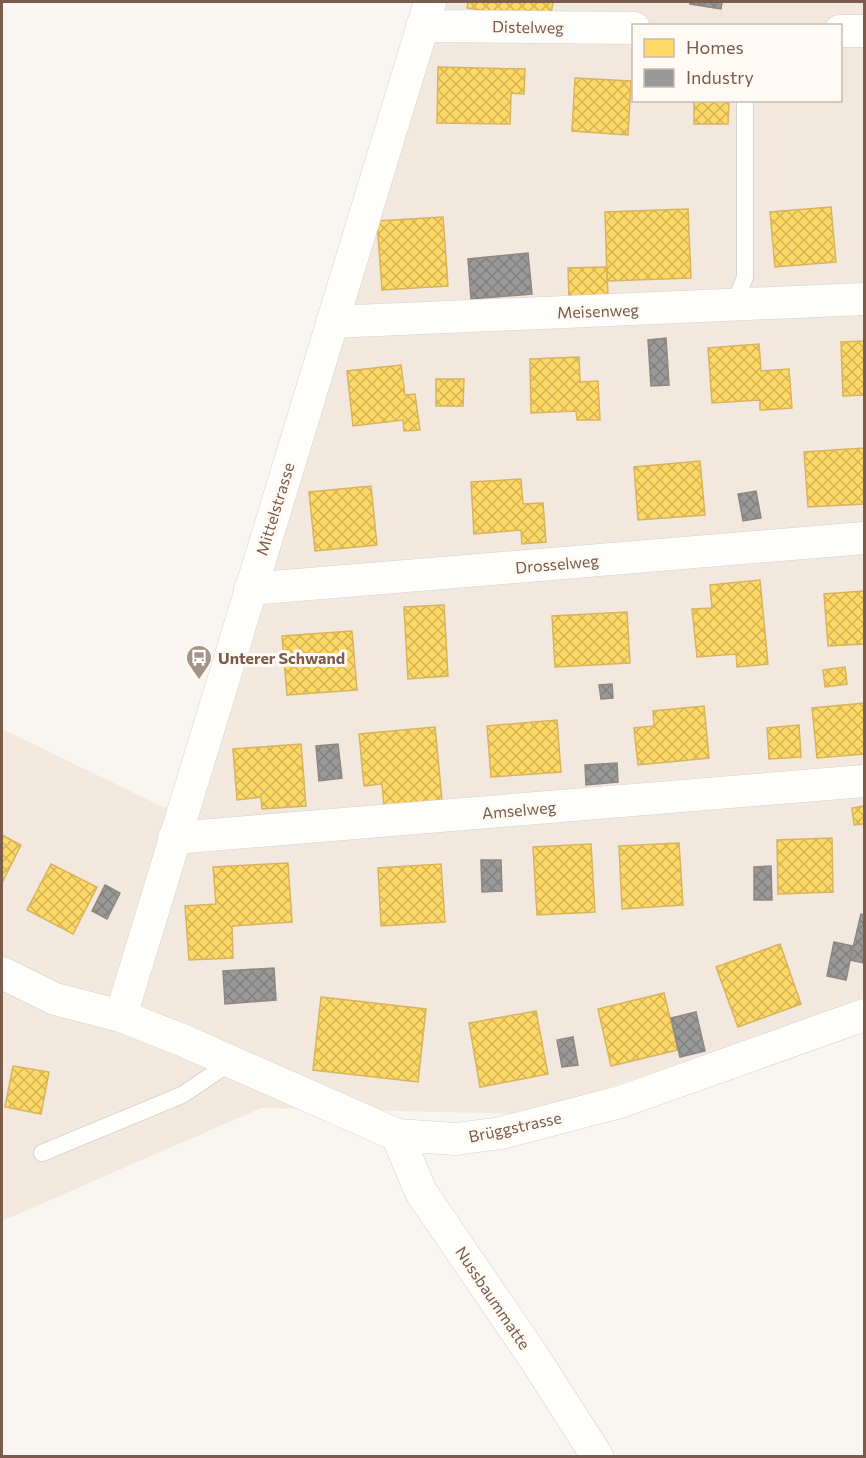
<svg xmlns="http://www.w3.org/2000/svg" width="866" height="1458" viewBox="0 0 866 1458" font-family="Commissioner,sans-serif">
	<defs>
		<pattern id="homes-cross-hatch" width="8" height="8" patternUnits="userSpaceOnUse" patternTransform="scale(1.5)"><rect width="8" height="8" fill="#ffd966"/><path d="M0 0l8 8M0 8l8-8" fill="none" stroke="#d3b356"/></pattern>
		<pattern id="industry-cross-hatch" width="8" height="8" patternUnits="userSpaceOnUse" patternTransform="scale(1.5)"><rect width="8" height="8" fill="#999"/><path d="M0 0l8 8M0 8l8-8" fill="none" stroke="#82807f"/></pattern>
	</defs>
	<rect width="100%" height="100%" fill="#f9f5f0"/>
	<path fill="#f2e8de" fill-rule="evenodd" d="M443,2h421v998l-333,114 -270,-6 -259,113v-492l190,92zM634,26h206v74h-206z"/>
	<path fill="url(#homes-cross-hatch)" stroke="#d7b45e" stroke-width="1.5" d="M468,2h85l-3,19 -83,-13z
		M438,67l87,2 -1,25 -13,-1 -1,31 -73,-1z
		M575,78l56,3 -3,54 -56,-4z
		M694,100h35l-1,24h-34z
		M831,207l5,55 -61,5 -5,-55z
		M688,209l3,69 -84,3 -2,-69z
		M443,217l5,69 -66,4 -5,-69z
		M607,267l1,32 -39,2 -1,-33z
		M864,341v54l-21,1 -2,-54z
		M759,344l2,27 28,-2 3,39 -32,2v-10l-48,3 -4,-55z
		M579,357l1,25 18,-1 2,39h-23l-1,-9 -45,2 -1,-54z
		M401,365l4,30 10,-1 5,36 -16,1 -1,-11 -50,6 -6,-55z
		M436,379h28l-1,27h-27z
		M864,448v56l-56,3 -4,-55z
		M700,461l5,54 -67,5 -4,-53z
		M521,479l2,25 20,-1 3,39 -24,2 -1,-14 -47,4 -3,-52z
		M371,486l6,59 -62,6 -6,-59z
		M760,580l8,84 -31,3 -1,-13 -39,3 -5,-48 20,-1 -2,-23z
		M864,591v53l-36,2 -4,-52z
		M444,605l4,71 -40,3 -4,-72z
		M627,612l3,51 -75,4 -3,-51z
		M352,631l5,59 -70,5 -5,-59z
		M845,667l2,17 -22,3 -2,-17z
		M864,703v51l-47,4 -5,-50z
		M704,706l5,52 -71,7 -4,-37 20,-2 -1,-15z
		M557,720l4,52 -70,5 -4,-51z
		M799,725l2,32 -32,2 -2,-31z
		M435,727l7,73 -58,6 -2,-22 -18,2 -5,-52z
		M301,744l5,62 -44,3 -1,-12 -24,3 -4,-51z
		M864,806v18l-10,1 -2,-17z
		M2,835l19,10 -19,38z
		M832,838l1,54 -55,2 -1,-54z
		M679,843l4,62 -61,4 -3,-63z
		M591,844l4,68 -58,3 -4,-68z
		M288,863l4,59 -60,4 1,32 -44,2 -4,-54 31,-2 -3,-37z
		M51,864l46,23 -24,47 -46,-24z
		M441,864l4,58 -64,4 -3,-58z
		M780,944l21,60 -63,23 -22,-60z
		M664,993l14,57 -67,16 -13,-57z
		M321,997l105,12 -8,73 -105,-12z
		M536,1011l12,63 -68,13 -11,-64z
		M13,1066l36,6 -8,42 -36,-7z"/>
	<path fill="url(#industry-cross-hatch)" stroke="#908782" stroke-width="1.5" d="M690,2h32l-1,7 -31,-5z
		M528,253l4,41 -61,5 -3,-40z
		M666,338l3,47 -18,1 -3,-46z
		M756,491l5,27 -18,3 -5,-27z
		M612,684l1,14 -12,1 -2,-14z
		M338,744l4,34 -23,3 -3,-35z
		M617,763l1,19 -32,3 -1,-20z
		M481,860h20l1,31 -20,1z
		M771,866l1,34h-18v-33z
		M105,885l15,8 -13,26 -15,-8z
		M861,914l3,1v48l-14,-3z
		M834,942l19,4 -7,34 -19,-4z
		M274,968l2,32 -51,4 -2,-33z
		M696,1012l9,39 -25,6 -9,-39z
		M573,1037l5,28 -16,2 -5,-27z"/>
	<g fill="none" stroke-linecap="round" stroke-linejoin="round">
		<defs>
			<path id="service" d="M734,305l11,-28v-177
				M42,1153l140,-58 49,-33"/>
			<path id="minor" d="M422,26l212,2
				M840,31h24
				M332,322l532,-23
				M250,589l614,-51
				M174,838l690,-57
				M2,973l53,26 66,17 61,24 215,95 59,4 45,-6 119,-31 244,-87
				M121,1016l309,-1014
				M397,1135l24,57 114,167 62,97"/>
		</defs>
		<use href="#service" stroke="#d7d1cb" stroke-width="18"/>
		<use href="#minor" stroke="#d7d1cb" stroke-width="33"/>
		<use href="#service" stroke="#fefefd" stroke-width="16"/>
		<use href="#minor" stroke="#fefefd" stroke-width="32"/>
	</g>
	<defs>
		<symbol id="bus-pin" viewBox="-11 -11 22 30"><path d="M0 17L-7.5 6A9.5 9.5 0 1 1 7.5 6Z" fill="#a69286" stroke="#fffaf3"/><path d="M-5-6H5V4H4V6H2V4H-2V6H-4V4H-5ZM-3.5-4V0h7V-4ZM-3.5 1.2v1.5H-2V1.2ZM2 1.2v1.5H3.5V1.2Z" fill="#fff"/></symbol>
	</defs>
	<g fill-rule="evenodd">
		<use href="#bus-pin" x="184" y="643" width="30" height="40"/>
	</g>
	<g text-anchor="middle" stroke-width="6" stroke-linejoin="round" paint-order="stroke">
		<g font-size="16" fill="#7a5c4d" stroke="#fffaf3">
			<text transform="translate(528 27) rotate(1)" y="6">Distelweg</text>
			<text transform="translate(598 311) rotate(-2)" y="6">Meisenweg</text>
			<text transform="translate(275 509) rotate(-73)" y="6">Mittelstrasse</text>
			<text transform="translate(557 564) rotate(-5)" y="6">Drosselweg</text>
			<text transform="translate(519 810) rotate(-5)" y="6">Amselweg</text>
			<text transform="translate(515 1127) rotate(-12)" y="6">Brüggstrasse</text>
			<text transform="translate(493 1298) rotate(56)" y="6">Nussbaummatte</text>
		</g>
		<g font-size="16" font-weight="bold" fill="#7a5c4d" stroke="#fffaf3" text-anchor="start">
			<text x="218" y="664">Unterer Schwand</text>
		</g>
	</g>
	<rect width="866" height="1458" fill="none" stroke="#7a5c4d" stroke-width="6"/>
	<rect x="632" y="24" width="210" height="78" fill="#fffaf3" stroke="#cabbb1" stroke-width="1.5"/>
	<rect x="644" y="39" width="30" height="18" fill="#ffd966" stroke="#cabbb1" stroke-width="1.5"/>
	<text x="686" y="54" font-size="18" fill="#7a5c4d">Homes</text>
	<rect x="644" y="69" width="30" height="18" fill="#999999" stroke="#cabbb1" stroke-width="1.5"/>
	<text x="686" y="84" font-size="18" fill="#7a5c4d">Industry</text>
</svg>
